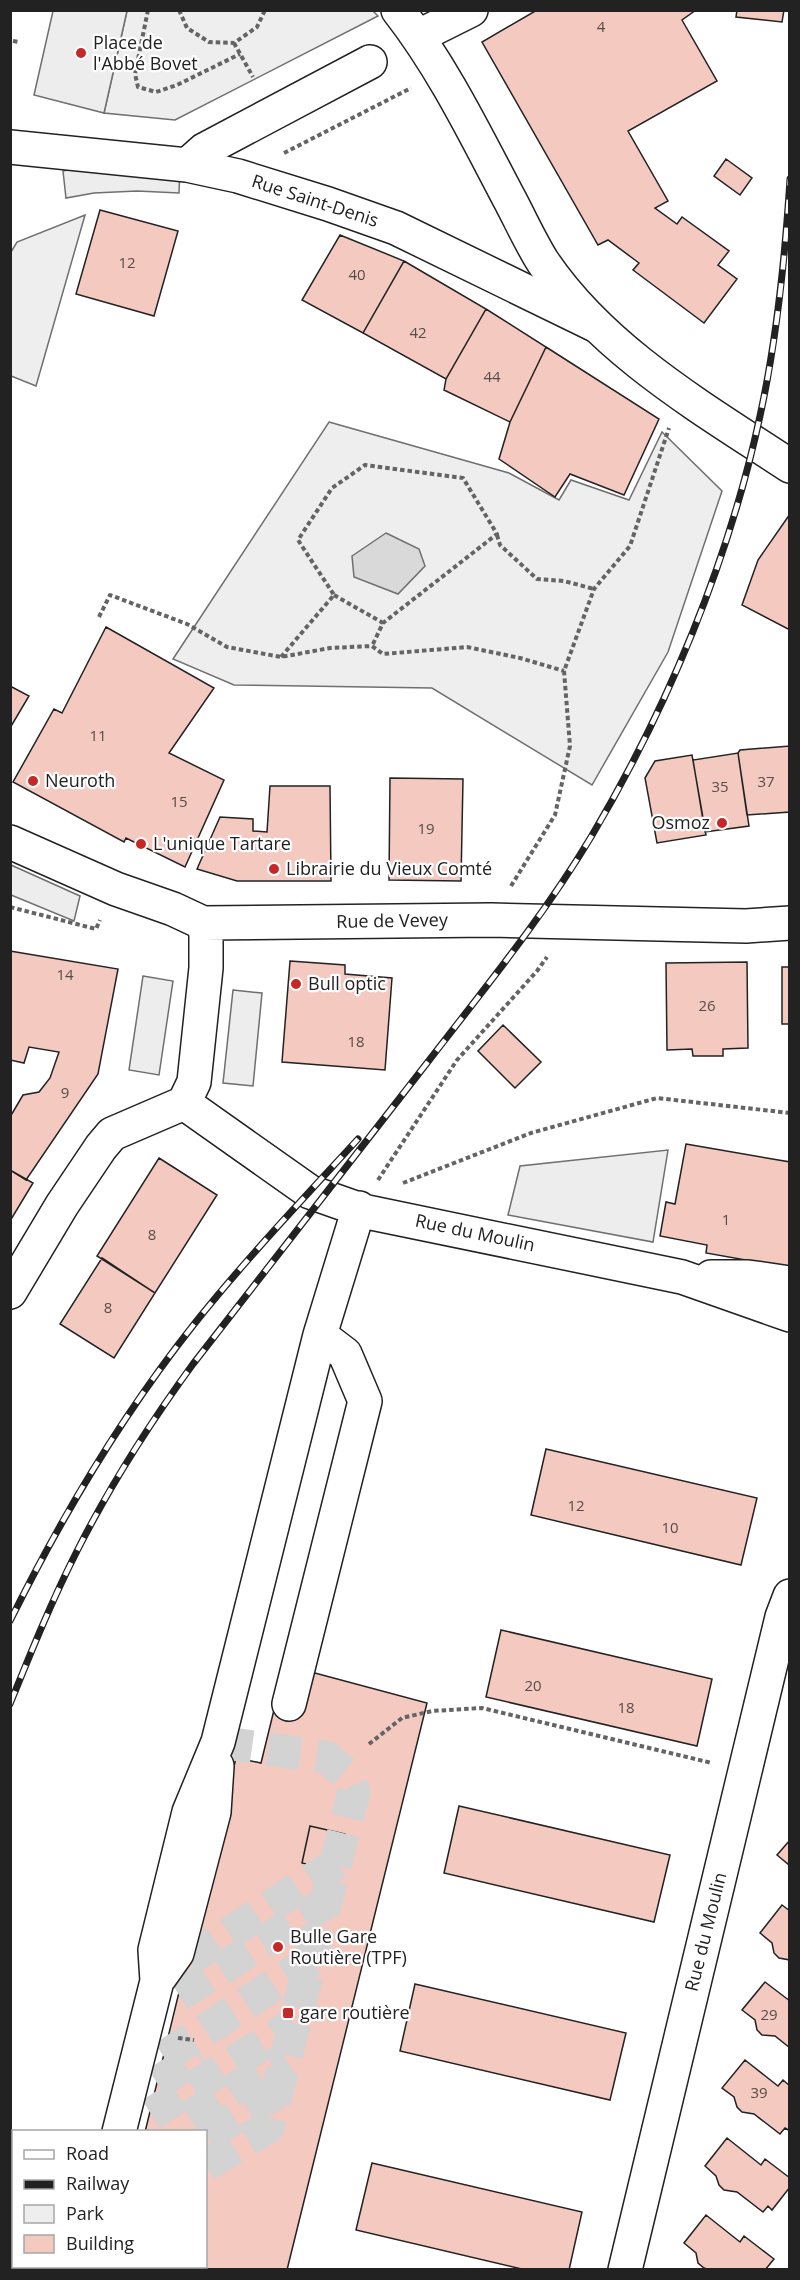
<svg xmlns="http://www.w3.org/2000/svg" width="800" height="2280" viewBox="0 0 800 2280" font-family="'Open Sans',sans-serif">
	<rect width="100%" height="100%" fill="#fff"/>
	<path fill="#eee" stroke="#6f6f6f" stroke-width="1.5" d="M372,10l6,6 -203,104 -71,-7 23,-102z
		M85,215l-49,171 -25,-10v-124l6,-10z
		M329,422l180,51 50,27 12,-20 58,20 33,-68 60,59 -54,161 -76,133 -160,-97 -198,-3 -61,-26z"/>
	<path fill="#ededed" stroke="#6f6f6f" stroke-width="1.5" d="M53,11h74l-23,102 -70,-18z
		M180,166l-1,27 -42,-2 -43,2 -28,5 -3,-27 14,-3z
		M11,865l69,31 -6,25 -63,-26z
		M143,976l30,5 -14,94 -30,-5z
		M233,990l29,3 -9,93 -30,-3z
		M668,1150l-15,92 -145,-27 12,-49z"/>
	<path fill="#d9d9d9" stroke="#6f6f6f" stroke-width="1.5" d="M386,533l33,16 6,17 -27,28 -44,-17 -2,-21z"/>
	<path fill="#f3c9c0" stroke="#222" stroke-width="1.5" d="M537,10h159l-14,10 35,61 -89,50 40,70 -13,7 22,16 5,-7 47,34 -11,14 19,14 -33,44 -71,-53 6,-7 -31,-23 -10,5 -116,-203z
		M737,10h47l-2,12 -46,-5z
		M726,159l26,19 -12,17 -26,-19z
		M100,210l78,21 -24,85 -78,-22z
		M340,235l64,26 -41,72 -61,-33z
		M404,261l82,48 -40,70 -83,-46z
		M486,309l60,38 -36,75 -66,-32 2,-11z
		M546,347l113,72 -35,76 -54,-21 -15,23 -56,-38 11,-37z
		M790,514v116l-48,-25 16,-45z
		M106,627l108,61 -45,65 55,27 -39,87 -59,-29 -2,4 -111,-60 41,-73 8,4z
		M10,686l19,10 -19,32z
		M790,746v66l-43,3 -9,-62 2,-3z
		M738,753l11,73 -44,6 -12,-72z
		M692,755l14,80 -49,8 -12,-65 10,-17z
		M390,778l73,1 -2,102 -72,-1z
		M270,786h60l1,95h-94l-40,-12 23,-52 33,2v12l14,1z
		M10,951l108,18 -20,105 -72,106 -16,-10v-53l13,-22 16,-3 11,-14 9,-26 -30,-5 -5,16 -14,-3z
		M290,961l55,4v9l47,4 -7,92 -103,-8z
		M747,962l1,86 -25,1v7h-30l-1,-7 -25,1 -1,-87z
		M782,967h8v57h-8z
		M503,1025l38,37 -26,26 -37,-37z
		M686,1144l104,18v106l-84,-15 1,-8 -47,-9 6,-34 9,2z
		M159,1158l58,37 -62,98 -58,-37z
		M10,1170l23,13 -23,38z
		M102,1258l53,35 -41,65 -54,-34z
		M546,1449l211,49 -16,67 -210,-50z
		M501,1630l211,49 -15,67 -211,-49z
		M285,1665l142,38 -140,567h-149l1,-4h67v-134h-61l91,-374 25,5z
		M459,1806l211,49 -16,67 -210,-49z
		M310,1826l35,8 -8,37 -35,-8z
		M790,1840v28l-1,-3 -12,-10z
		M782,1905l8,6v49l-11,-2 -5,-5 -2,-10 -12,-10z
		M765,1982l25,19v47l-15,-12 -13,-1 -5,-5 -2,-10 -13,-10z
		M415,1984l211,49 -16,67 -210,-49z
		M745,2060l33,26 5,-6 7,6v45l-5,-3 -5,6 -26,-20 -12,-2 -5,-5 -3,-10 -12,-9z
		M727,2138l34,27 4,-6 25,19v9l-18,23 -4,-4 -5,6 -26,-20 -13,-2 -5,-5 -3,-9 -11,-10z
		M372,2163l210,49 -13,58h-43l-170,-40z
		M706,2215l34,27 4,-6 30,23 -9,11h-55l-6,-2 -6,-5 -2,-10 -12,-10z"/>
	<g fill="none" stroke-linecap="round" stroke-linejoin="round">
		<path stroke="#d3d3d3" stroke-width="33" stroke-dasharray="33 16" stroke-linecap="butt" d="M188,1960l149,-97
			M179,1995l148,-93
			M164,2057l148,-97
			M157,2083l44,-28
			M151,2114l143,-90
			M189,2117l96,-59
			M206,2135l72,-43
			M206,2165l62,-38 86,-335 -9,-19 -19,-16 -108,-15"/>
		<defs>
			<path id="minor" d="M419,36l52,-26
				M10,147l177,18 51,11 90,28 68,24 201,98
				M187,165l17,-15 166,-88
				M10,842l106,47 57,20 30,14 288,-3 255,6 44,-3
				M184,1103l126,89 57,20 315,65 108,38
				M711,1277h37l42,6
				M10,1292l52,-87 39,-58 11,-13 72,-31 10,-21 12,-114v-34l-3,-11
				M289,1704l76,-303 -20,-47 -25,-19
				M160,1977l17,-24 37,-141 3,-46
				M119,2132l38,-151 -2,-31 34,-138 29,-70 102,-407 39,-127
				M94,2266v4
				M625,2270l157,-653 8,-21"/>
			<path id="major" d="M398,10c46,59 78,126 113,192 10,19 20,41 32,60 60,89 159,146 247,204"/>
		</defs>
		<use href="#minor" stroke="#222" stroke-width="36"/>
		<use href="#major" stroke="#222" stroke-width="36"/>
		<path stroke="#646464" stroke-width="4" stroke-dasharray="4.5 3" stroke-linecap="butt" d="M148,10l-13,64 3,13 18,5 21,-7 63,-31
			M179,10l8,18 22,14 25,1 23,-16 8,-17
			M13,41l6,1
			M234,43l19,34
			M284,153l127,-65
			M497,535l3,10 37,34 27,2 30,8
			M334,595l49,28
			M99,617l11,-22 77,29 40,23 54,10 49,-9 42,-2 11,8 84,-7 53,11 44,13
			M281,657l53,-62 -36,-55 34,-52 33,-23 98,13 34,56 -114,89 -11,23
			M511,886l44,-71 15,-69 -6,-75 30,-82 36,-43 39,-118
			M10,907l86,22 4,-9
			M378,1180l79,-120 80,-89 10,-14
			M403,1183l128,-50 126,-35 133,15
			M369,1744l33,-26 30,-7 50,-3 230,55
			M178,2038l16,2"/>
		<use href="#minor" stroke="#fff" stroke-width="33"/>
		<use href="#major" stroke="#fff" stroke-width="33"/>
		<defs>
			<path id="rail" d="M10,1621c52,-105 112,-206 185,-298 51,-64 107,-123 163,-184
				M10,1704c21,-52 42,-104 68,-155 33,-65 72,-126 115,-185 78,-100 156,-201 234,-301 57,-74 116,-146 164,-226 76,-128 138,-276 169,-421 17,-78 25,-157 30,-237"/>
		</defs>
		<use href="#rail" stroke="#222" stroke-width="7"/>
		<use href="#rail" stroke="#fff" stroke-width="4.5" stroke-dasharray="14" stroke-linecap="butt"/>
	</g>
	<g fill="#c62828" stroke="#fff" stroke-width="2">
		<circle cx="81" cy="53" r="6"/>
		<circle cx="33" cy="781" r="6"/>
		<circle cx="722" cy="823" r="6"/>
		<circle cx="141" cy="844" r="6"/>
		<circle cx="274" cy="869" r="6"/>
		<circle cx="296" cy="984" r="6"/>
		<circle cx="278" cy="1947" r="6"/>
		<rect x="282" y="2007" width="12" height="12" rx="3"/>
	</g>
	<g text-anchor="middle" stroke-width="4.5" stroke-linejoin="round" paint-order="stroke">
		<g font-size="15" fill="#564c4a">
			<text x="601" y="32">4</text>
			<text x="127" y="268">12</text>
			<text x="357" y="280">40</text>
			<text x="418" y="338">42</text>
			<text x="492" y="382">44</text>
			<text x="98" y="741">11</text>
			<text x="766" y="787">37</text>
			<text x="720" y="792">35</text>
			<text x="179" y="807">15</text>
			<text x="426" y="834">19</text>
			<text x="65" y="980">14</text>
			<text x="707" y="1011">26</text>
			<text x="356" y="1047">18</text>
			<text x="65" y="1098">9</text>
			<text x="726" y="1225">1</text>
			<text x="152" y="1240">8</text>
			<text x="108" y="1313">8</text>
			<text x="576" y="1511">12</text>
			<text x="670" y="1533">10</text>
			<text x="533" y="1691">20</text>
			<text x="626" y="1713">18</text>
			<text x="769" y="2020">29</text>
			<text x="759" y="2098">39</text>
		</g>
		<g font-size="18" fill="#222" stroke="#fff" text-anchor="start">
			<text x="93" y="49">Place de<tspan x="93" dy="21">l'Abbé Bovet</tspan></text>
			<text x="45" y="787">Neuroth</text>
			<text x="710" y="829" text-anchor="end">Osmoz</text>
			<text x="153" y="850">L'unique Tartare</text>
			<text x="286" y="875">Librairie du Vieux Comté</text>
			<text x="308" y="990">Bull optic</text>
			<text x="290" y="1943">Bulle Gare<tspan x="290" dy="21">Routière (TPF)</tspan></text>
			<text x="300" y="2019">gare routière</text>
		</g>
		<g font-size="18" fill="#222" stroke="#fff">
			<text transform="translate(315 201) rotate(18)" y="6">Rue Saint-Denis</text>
			<text transform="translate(392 921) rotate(-1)" y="6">Rue de Vevey</text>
			<text transform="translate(475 1233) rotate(12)" y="6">Rue du Moulin</text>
			<text transform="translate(706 1932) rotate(-76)" y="6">Rue du Moulin</text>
		</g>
	</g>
	<rect width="800" height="2280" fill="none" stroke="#222222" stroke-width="24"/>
	<rect x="12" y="2130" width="195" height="138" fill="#ffffff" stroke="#a7a7a7" stroke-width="1.5"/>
	<rect x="24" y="2150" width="30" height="9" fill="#ffffff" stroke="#a7a7a7" stroke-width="1.5"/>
	<text x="66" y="2160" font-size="18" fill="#222222">Road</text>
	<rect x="24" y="2180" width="30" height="9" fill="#222222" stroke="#a7a7a7" stroke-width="1.5"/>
	<text x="66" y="2190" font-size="18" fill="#222222">Railway</text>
	<rect x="24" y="2205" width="30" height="18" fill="#eeeeee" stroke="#a7a7a7" stroke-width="1.5"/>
	<text x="66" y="2220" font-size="18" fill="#222222">Park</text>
	<rect x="24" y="2235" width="30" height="18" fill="#f3c9c0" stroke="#a7a7a7" stroke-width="1.5"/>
	<text x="66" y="2250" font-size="18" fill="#222222">Building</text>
</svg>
